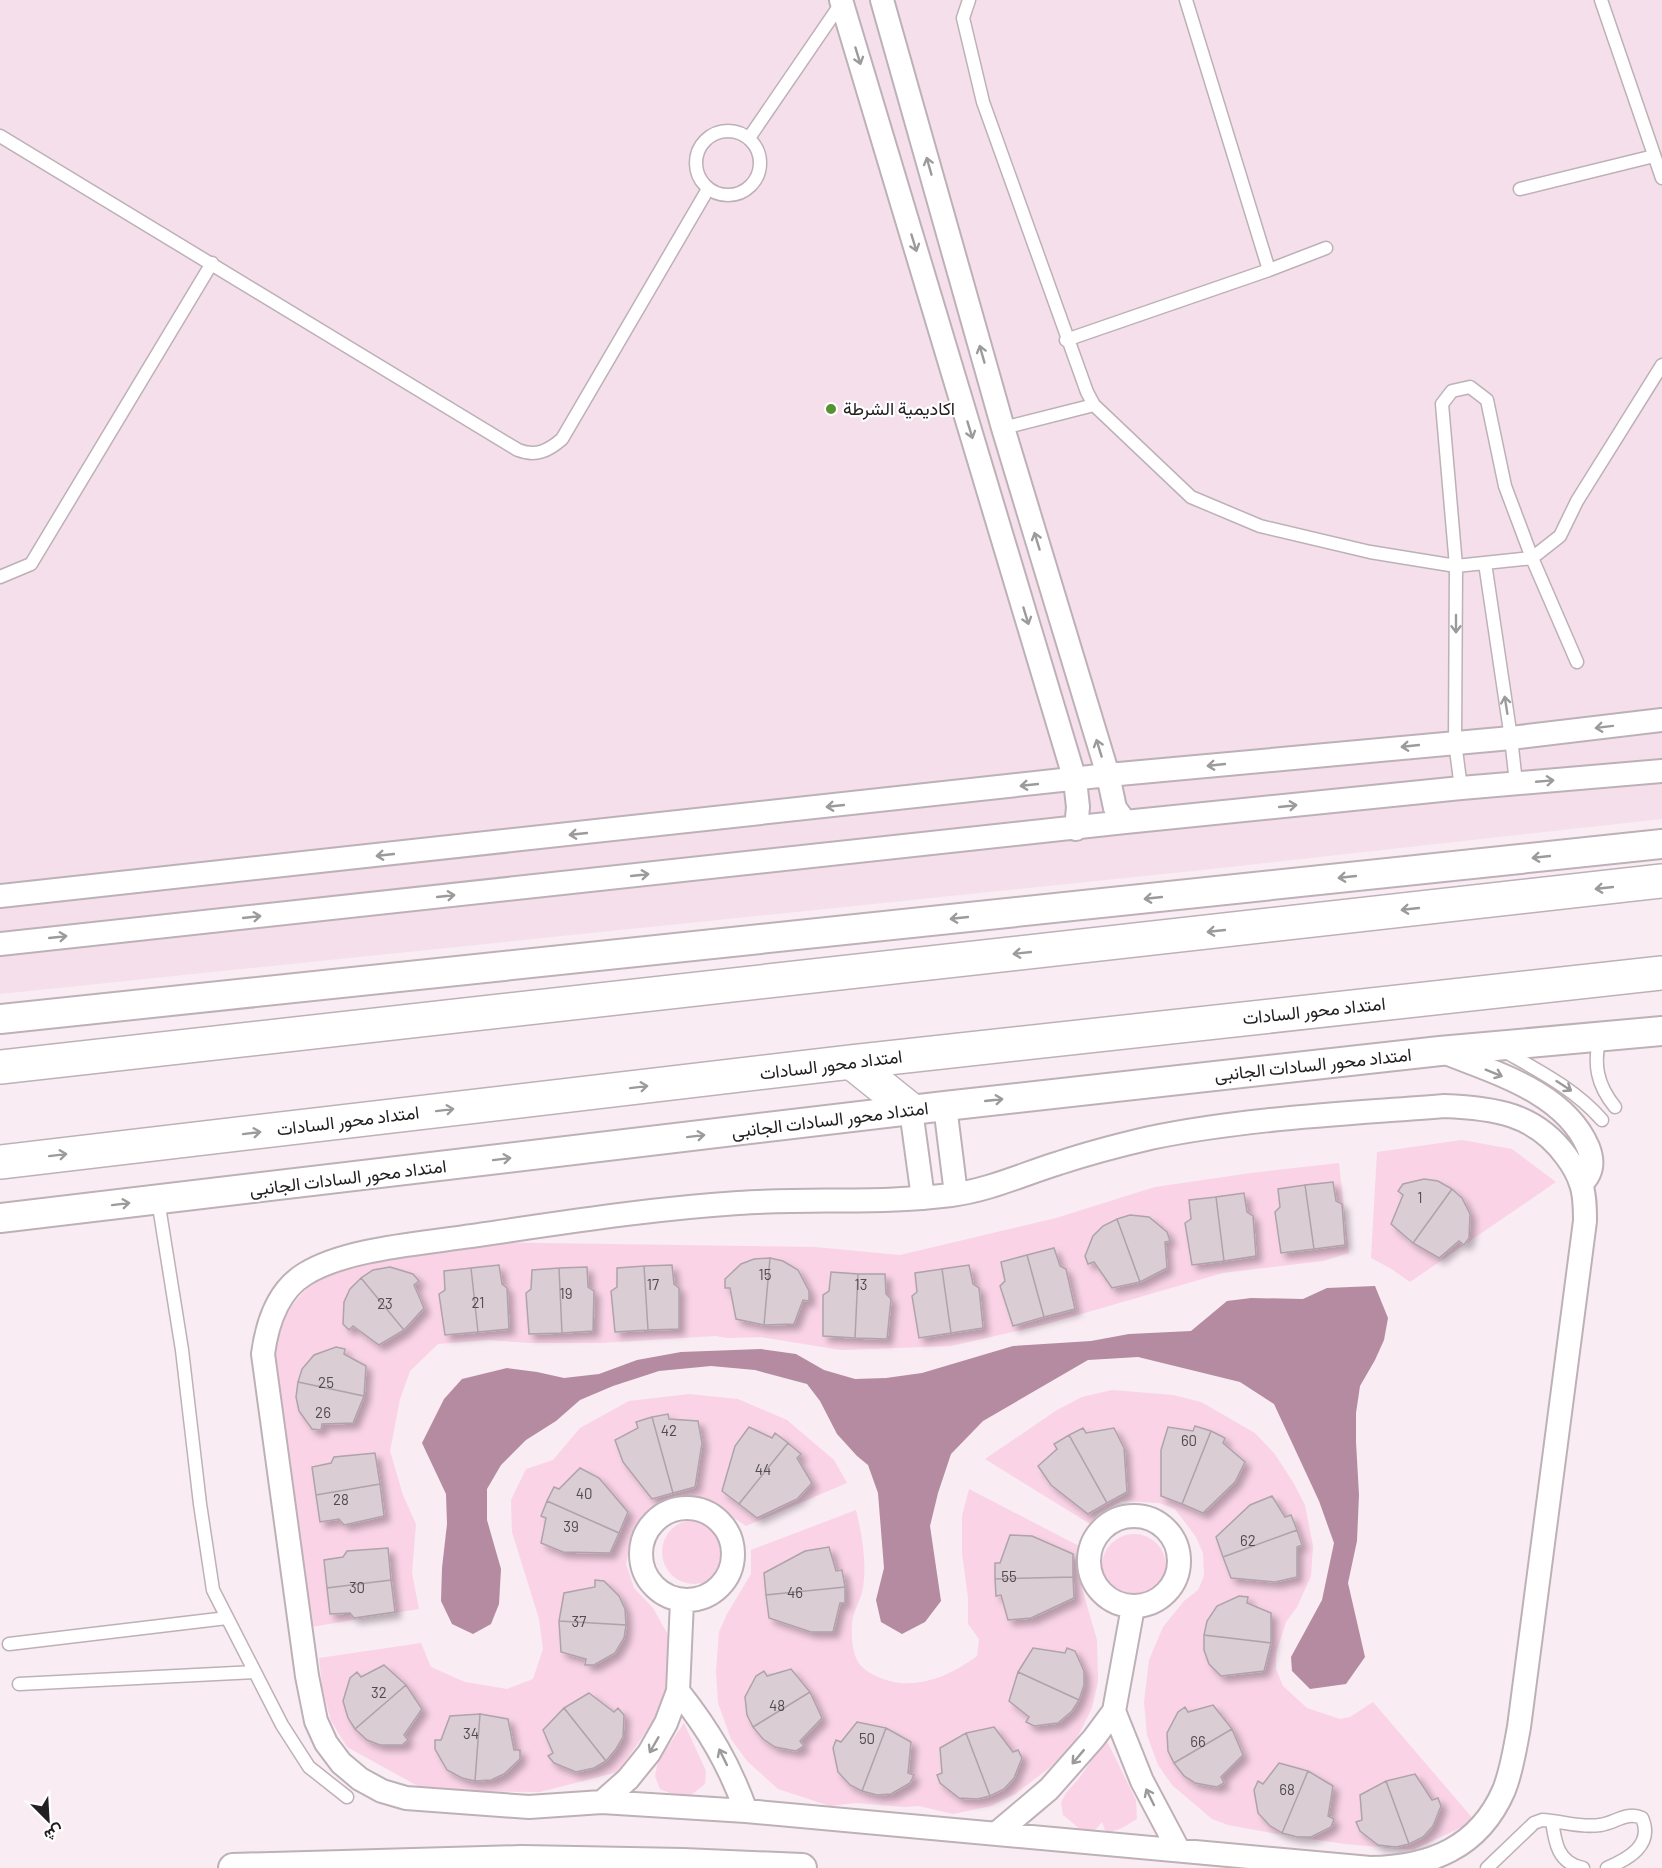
<svg xmlns="http://www.w3.org/2000/svg" width="1662" height="1868" viewBox="0 0 1662 1868" font-family="Barlow,Vazirmatn,sans-serif">
	<defs>
		<filter id="shadow"><feDropShadow dx="5.5" dy="5.5" stdDeviation="3" flood-color="#0004"/></filter>
	</defs>
	<rect width="100%" height="100%" fill="#f9ecf3"/>
	<path fill="#f4dfea" d="M0,0h1662v819l-450,50 -1212,125z"/>
	<path fill="#fad3e7" d="M1462,1140l50,9 44,33 -146,100 -20,-14 -19,-10 6,-106z
		M1339,1163l10,90 -26,8 -100,12 -180,52 -92,21 -110,4 -80,-13 -33,1 -13,-2 -115,7h-71l-40,-3 -51,4 -28,27 -10,28 -10,52 13,44 13,29 -4,49 7,36 -108,18 -37,-234v-62l17,-25 27,-30 32,-17 119,-17 346,5 85,8 156,-37 99,-31 96,-14z
		M1112,1390l61,5 28,7 54,31 19,20 19,29 12,23 8,41 -2,30 -14,31 -11,15 -10,31v16l4,10 3,7 24,22 33,11 10,-2 23,-15 102,119 -62,29 -68,-6 -68,-10 -49,-9 -16,-6 -40,-34 -14,-20 -11,-30 -3,-33 5,-42 14,-33 21,-26 14,-11 6,-14 -1,-23 -7,-16 -21,-28 -16,-6 -37,-2 -24,13 -8,10 -105,-65 72,-49 25,-13z
		M689,1394l49,5 49,21 47,40 13,23 -101,43 -41,-27 -26,-1 -30,11 -16,24 -7,31 8,24 19,20 18,32 1,37 -13,36 -41,59 -78,20 -113,-1 -80,-44 -16,-26 -9,-34 -3,-29 102,-15 10,24 34,15 42,7 26,-10 10,-30 -4,-30 -27,-87 -1,-32 15,-31 27,-9 27,-32 49,-27z
		M969,1489l112,58 -2,31 18,62 1,41 -6,27 -18,36 -26,25 -33,25 -24,12 -38,8 -34,-8 -15,1 -48,-4 -26,3 -52,-17 -31,-28 -16,-22 -13,-36 -2,-32 3,-39 8,-18 24,-40v-24l105,-40c6,25 11,52 7,78 -2,12 -10,23 -11,35 -1,11 0,27 5,37 6,13 30,22 43,23 29,2 54,-10 77,-27l2,-17 -11,-15v-26l-6,-45v-37z
		M662 1552a32 32 0 1 1 64 0a32 32 0 1 1-64 0Z
		M1102 1566a32 32 0 1 1 64 0a32 32 0 1 1-64 0Z
		M684,1723l22,48 -1,13 -14,11 -19,-1 -12,-5 -5,-13 3,-15z
		M1106,1739l30,61 1,19 -15,9 -16,5 -4,-11 -8,9 -13,-1 -18,-15 -2,-12 5,-10 14,-16z"/>
	<path fill="#b48ba0" d="M1375,1286l13,32 -4,22 -9,20 -15,26 -4,27v29l3,53 -2,46 -9,42 17,74 -19,27 -36,5 -18,-18 -1,-14 31,-57 12,-57 -15,-42 -45,-97 -34,-22 -102,-25 -50,3 -105,61 -32,33 -13,39 -8,33 11,75 -16,21 -23,12 -21,-12 -5,-22 8,-32 -6,-75 -10,-28 -11,-9 -20,-22 -17,-33 -13,-17 -52,-14 -44,-4 -52,5 -46,15 -33,14 -24,21 -30,19 -25,25 -14,24v31l14,49 -2,35 -8,20 -18,10 -21,-10 -11,-23 1,-33 5,-44 -1,-30 -24,-51 22,-44 18,-20 45,-11 30,4 27,6 35,-4 38,-14 44,-8 80,-3 35,5 28,16 31,9 31,-1 36,-5 91,-27 78,-5 38,-7 62,-3 36,-30 24,-3 52,1 24,-11z"/>
	<path fill="#dacdd4" stroke="#afa3a9" stroke-width="1.5" filter="url(#shadow)" d="M1424,1179l14,2 14,8 -39,54 -22,-19 12,-29 -5,-4 5,-7z
		M1333,1182l3,19 6,3 3,41 -31,4 -9,-64z
		M1305,1185l9,64 -33,4 -6,-41 5,-5 -2,-18z
		M1452,1189l10,9 8,16 -1,24 -5,7 -5,-4 -20,17 -26,-15z
		M1244,1193l3,19 6,4 3,40 -32,5 -8,-64z
		M1216,1197l8,64 -32,4 -7,-42 6,-4 -2,-19z
		M1130,1215l19,2 18,15 3,9 -5,1 2,26 -27,14 -23,-63z
		M1117,1219l23,63 -28,6 -18,-26 -6,2 -3,-8 8,-20 10,-10z
		M1054,1248l6,18 6,3 9,40 -31,8 -17,-62z
		M1027,1255l17,62 -31,9 -13,-40 5,-5 -4,-19z
		M770,1258l13,3 15,9 11,21v10l-6,-1 -9,24 -30,1z
		M770,1258l-6,67 -28,-6 -6,-31h-5v-9l16,-15 13,-5z
		M499,1265l3,19 5,4 2,41 -31,3 -7,-64z
		M672,1265l2,19 5,4v41l-31,1 -4,-64z
		M969,1265l4,19 6,4 4,40 -32,5 -9,-64z
		M644,1266l4,64 -33,2 -4,-41 6,-4v-19z
		M390,1267l23,7 6,7 -5,4 10,23 -20,22 -43,-52 12,-8z
		M587,1267l1,20 6,4 -1,40 -31,2 -3,-65z
		M471,1268l7,64 -33,3 -6,-41 6,-4 -1,-19z
		M559,1268l3,65 -33,1 -3,-41 5,-4 1,-19z
		M942,1269l9,64 -32,5 -7,-42 5,-4 -2,-19z
		M831,1272l27,2 -3,64 -32,-2v-41l6,-4z
		M858,1274h27l1,20 5,5 -4,40 -32,-1z
		M361,1278l43,52 -25,15 -26,-19 -4,4 -6,-6 1,-22 6,-13z
		M336,1347l9,2 -1,5 22,12 -2,30 -66,-14 4,-13 12,-14z
		M298,1382l66,14 -11,27 -31,1 -1,6 -9,-1 -13,-18 -3,-14z
		M668,1414l1,5 29,2 4,22 -7,44 -22,6 -21,-76z
		M652,1417l21,76 -21,6 -29,-37 -8,-22 23,-12 -2,-6z
		M1195,1426l16,5 -29,73 -21,-8v-46l7,-23 25,4z
		M749,1427l23,11 3,-5 13,10 -49,61 -17,-13 13,-45z
		M1083,1428l3,5 28,-5 10,20 3,44 -20,11 -38,-68z
		M1211,1431l14,7 -2,5 22,19 -10,20 -32,31 -21,-9z
		M1069,1435l38,68 -19,11 -37,-29 -13,-19 19,-17 -3,-5z
		M788,1443l13,11 -4,4 15,25 -15,16 -40,19 -18,-14z
		M375,1453l5,31 -64,11 -4,-28 19,-4 3,-6z
		M580,1468l19,10 29,34 -9,21 -72,-32 7,-14 5,2z
		M380,1484l4,32 -40,9 -5,-6 -19,3 -4,-27z
		M1272,1496l13,21 6,-2 6,15 -74,27 -7,-20 34,-32z
		M547,1501l72,32 -9,20 -47,-1 -22,-9 5,-25 -5,-2z
		M1297,1530l5,15 -5,2v30l-22,5 -44,-4 -8,-21z
		M1010,1535l22,1 41,18v23l-78,2v-16h5z
		M829,1547l7,24 6,-1 3,17 -79,8 -2,-22 41,-22z
		M388,1548l3,32 -64,8 -3,-28 19,-3 4,-6z
		M1073,1577l1,21 -43,20 -23,2 -7,-25 -5,1 -1,-17z
		M391,1580l4,32 -41,6 -4,-5 -20,1 -3,-26z
		M595,1580l9,1 15,15 6,13 1,16 -67,-4 5,-28 31,-6z
		M845,1587v16h-5l-7,29h-22l-42,-14 -3,-23z
		M1239,1596l9,1 -1,6 24,10v30l-67,-8 3,-14 10,-15z
		M559,1621l67,4 -2,13 -9,15 -21,12h-9l1,-6 -25,-7z
		M1204,1635l67,8 -7,28 -43,5 -12,-12 -5,-14z
		M1033,1648l32,5 2,-5 8,3 9,20v14l-5,15 -61,-28z
		M384,1665l22,20 -51,44 -7,-11 -5,-17 7,-23 7,-6 4,5z
		M791,1669l19,23 -57,35 -6,-12 -2,-18 11,-21 8,-5 3,5z
		M1018,1672l61,28 -7,11 -14,12 -24,3 -8,-4 3,-5 -20,-16z
		M406,1685l16,24 -18,26 4,5 -6,5h-22l-13,-5 -12,-11z
		M810,1692l12,26 -22,23 4,5 -8,5 -21,-4 -12,-8 -10,-12z
		M589,1693l25,19 4,-4 6,7 -1,22 -7,12 -10,12 -42,-53z
		M1213,1705l19,24 -58,34 -6,-12 -1,-18 11,-21 7,-5 3,5z
		M564,1708l42,53 -12,7 -18,4 -22,-9 -6,-7 5,-3 -10,-23z
		M480,1714l28,5 6,31h6v9l-16,15 -13,6 -16,1z
		M480,1714l-5,67 -13,-3 -15,-8 -12,-21v-9h6l9,-24z
		M857,1722l29,6 -24,63 -12,-6 -12,-13 -5,-24 3,-8 5,2z
		M994,1727l19,25 5,-2 4,8 -8,20 -10,11 -14,7 -24,-63z
		M886,1728l25,14 -3,31 6,2 -4,8 -19,11 -14,1 -15,-4z
		M1232,1729l11,26 -22,22 3,6 -7,4 -22,-4 -11,-7 -10,-13z
		M966,1733l24,63 -13,3 -18,-1 -19,-15 -3,-8 5,-2 -2,-25z
		M1279,1763l29,8 -26,62 -12,-7 -12,-13 -4,-23 4,-9 5,3z
		M1308,1771l25,15 -5,30 6,3 -3,8 -20,10h-14l-15,-4z
		M1415,1774l17,26 6,-2 3,8 -8,20 -10,11 -14,7 -23,-63z
		M1386,1781l23,63 -13,3 -18,-2 -18,-14 -4,-9 6,-2 -2,-25z"/>
	<g fill="none" stroke-linecap="round" stroke-linejoin="round">
		<defs>
			<path id="service" d="M969,0l-6,18 20,84 104,290 7,13 97,92 69,29 110,26 86,14 76,-8 28,-22 17,-35 85,-136
				M1186,0l83,270
				M1601,0l61,178
				M696 163a32 32 0 1 1 64 0a32 32 0 1 1-64 0Z
				M0,136l518,314c18,7 30,1 44,-11l146,-250
				M749,138l93,-136
				M1520,189l134,-33
				M1066,340l203,-70 57,-22
				M1003,428l91,-23
				M1485,563l26,175 5,45
				M0,577l31,-13 181,-301
				M1461,788l-6,-46 1,-176 -14,-162 10,-13 18,-4 17,13 18,86 27,72 45,104
				M1600,1037c-7,27 -3,48 15,70
				M1504,1051c35,20 71,38 98,69
				M158,1200l24,150 18,154 13,86 69,135 27,42 38,30
				M9,1644l218,-26
				M19,1684l236,-12
				M1552,1821c3,22 6,42 31,47
				M1487,1868l47,-45 8,-3c20,1 38,8 58,5 15,-2 27,-14 42,-7 12,27 -14,41 -35,50"/>
			<path id="minor" d="M841,0l234,780 3,27 -2,22
				M882,0l121,428 105,347 7,33 10,14
				M0,896l1108,-121 403,-37 151,-18
				M0,944l1125,-122 336,-34 201,-17
				M1441,1051c51,21 123,40 147,96 6,15 5,26 -7,37
				M945,1106l11,88
				M1444,1106c49,2 91,7 122,50 6,8 12,18 15,28 4,11 4,25 4,37l-66,506c-4,21 -7,43 -15,63 -25,58 -74,77 -134,78l-624,-57 -144,-9 -73,5 -123,-9 -24,-7 -22,-12 -19,-16 -15,-20 -10,-22 -9,-45 -44,-322c4,-30 14,-63 42,-80 40,-25 113,-30 159,-37 91,-13 182,-28 274,-34 71,-5 142,1 213,-8 39,-5 72,-21 108,-32 30,-10 61,-18 91,-25 96,-20 196,-24 294,-32z
				M911,1110l12,88
				M641 1554a46 46 0 1 1 92 0a46 46 0 1 1-92 0Z
				M1089 1561a45 45 0 1 1 90 0a45 45 0 1 1-90 0Z
				M678,1691c31,39 51,73 68,120
				M1114,1711l28,70 36,68
				M602,1802l26,-23 21,-26 17,-30 12,-32 4,-90
				M997,1833l52,-44 45,-51 20,-27 19,-104"/>
			<path id="tertiary" d="M0,1019l1662,-175
				M0,1218l945,-112 495,-55 222,-20
				M233,1868l289,-8 161,3 119,5"/>
			<path id="primary" d="M851,1062l60,48
				M0,1067l1662,-186
				M0,1162l851,-100 811,-89"/>
		</defs>
		<use href="#service" stroke="#bdb1b7" stroke-width="15"/>
		<use href="#minor" stroke="#bdb1b7" stroke-width="26"/>
		<use href="#tertiary" stroke="#bdb1b7" stroke-width="32"/>
		<use href="#primary" stroke="#bdb1b7" stroke-width="36"/>
		<use href="#service" stroke="#fff" stroke-width="12"/>
		<use href="#minor" stroke="#fff" stroke-width="22"/>
		<use href="#tertiary" stroke="#fff" stroke-width="28"/>
		<use href="#primary" stroke="#fff" stroke-width="33"/>
	</g>
	<defs><path id="oneway-shaft" d="M-6 0H5M1.5-3L5.5 0L1.5 3" fill="none" stroke-width="1.6" stroke-linecap="round" stroke-linejoin="round" transform="scale(1.5)"/></defs>
	<g stroke="#9c9b9c">
		<use href="#oneway-shaft" transform="translate(858 56) rotate(73)"/>
		<use href="#oneway-shaft" transform="translate(929 166) rotate(-106)"/>
		<use href="#oneway-shaft" transform="translate(914 243) rotate(73)"/>
		<use href="#oneway-shaft" transform="translate(982 354) rotate(-106)"/>
		<use href="#oneway-shaft" transform="translate(970 430) rotate(73)"/>
		<use href="#oneway-shaft" transform="translate(1037 541) rotate(-107)"/>
		<use href="#oneway-shaft" transform="translate(1026 616) rotate(73)"/>
		<use href="#oneway-shaft" transform="translate(1456 624) rotate(90)"/>
		<use href="#oneway-shaft" transform="translate(1506 705) rotate(-99)"/>
		<use href="#oneway-shaft" transform="translate(1604 727) rotate(173)"/>
		<use href="#oneway-shaft" transform="translate(1410 746) rotate(174)"/>
		<use href="#oneway-shaft" transform="translate(1099 748) rotate(-107)"/>
		<use href="#oneway-shaft" transform="translate(1216 765) rotate(174)"/>
		<use href="#oneway-shaft" transform="translate(1545 781) rotate(-5)"/>
		<use href="#oneway-shaft" transform="translate(1029 785) rotate(174)"/>
		<use href="#oneway-shaft" transform="translate(835 806) rotate(174)"/>
		<use href="#oneway-shaft" transform="translate(1288 806) rotate(-6)"/>
		<use href="#oneway-shaft" transform="translate(578 834) rotate(174)"/>
		<use href="#oneway-shaft" transform="translate(385 855) rotate(174)"/>
		<use href="#oneway-shaft" transform="translate(1541 857) rotate(174)"/>
		<use href="#oneway-shaft" transform="translate(640 875) rotate(-6)"/>
		<use href="#oneway-shaft" transform="translate(1347 877) rotate(174)"/>
		<use href="#oneway-shaft" transform="translate(1604 888) rotate(174)"/>
		<use href="#oneway-shaft" transform="translate(446 896) rotate(-6)"/>
		<use href="#oneway-shaft" transform="translate(1153 898) rotate(174)"/>
		<use href="#oneway-shaft" transform="translate(1410 909) rotate(174)"/>
		<use href="#oneway-shaft" transform="translate(252 917) rotate(-6)"/>
		<use href="#oneway-shaft" transform="translate(959 918) rotate(174)"/>
		<use href="#oneway-shaft" transform="translate(1216 931) rotate(174)"/>
		<use href="#oneway-shaft" transform="translate(58 937) rotate(-6)"/>
		<use href="#oneway-shaft" transform="translate(1022 953) rotate(174)"/>
		<use href="#oneway-shaft" transform="translate(1494 1073) rotate(22)"/>
		<use href="#oneway-shaft" transform="translate(1564 1086) rotate(33)"/>
		<use href="#oneway-shaft" transform="translate(639 1087) rotate(-7)"/>
		<use href="#oneway-shaft" transform="translate(994 1100) rotate(-6)"/>
		<use href="#oneway-shaft" transform="translate(445 1110) rotate(-7)"/>
		<use href="#oneway-shaft" transform="translate(252 1133) rotate(-7)"/>
		<use href="#oneway-shaft" transform="translate(696 1136) rotate(-7)"/>
		<use href="#oneway-shaft" transform="translate(58 1155) rotate(-7)"/>
		<use href="#oneway-shaft" transform="translate(502 1159) rotate(-7)"/>
		<use href="#oneway-shaft" transform="translate(121 1204) rotate(-7)"/>
		<use href="#oneway-shaft" transform="translate(654 1745) rotate(120)"/>
		<use href="#oneway-shaft" transform="translate(723 1757) rotate(-116)"/>
		<use href="#oneway-shaft" transform="translate(1078 1757) rotate(130)"/>
		<use href="#oneway-shaft" transform="translate(1150 1797) rotate(-116)"/>
	</g>
	<circle fill="#559232" stroke="#fff" stroke-width="2" cx="831" cy="409" r="6"/>
	<g text-anchor="middle" stroke-width="4.5" stroke-linejoin="round" paint-order="stroke">
		<g font-size="15" fill="#524b4e">
			<text x="1420" y="1203">1</text>
			<text x="765" y="1280">15</text>
			<text x="653" y="1290">17</text>
			<text x="861" y="1290">13</text>
			<text x="566" y="1299">19</text>
			<text x="478" y="1308">21</text>
			<text x="385" y="1309">23</text>
			<text x="326" y="1388">25</text>
			<text x="323" y="1418">26</text>
			<text x="669" y="1436">42</text>
			<text x="1189" y="1446">60</text>
			<text x="763" y="1475">44</text>
			<text x="584" y="1499">40</text>
			<text x="341" y="1505">28</text>
			<text x="571" y="1532">39</text>
			<text x="1248" y="1546">62</text>
			<text x="1009" y="1582">55</text>
			<text x="357" y="1593">30</text>
			<text x="795" y="1598">46</text>
			<text x="579" y="1627">37</text>
			<text x="379" y="1698">32</text>
			<text x="777" y="1711">48</text>
			<text x="471" y="1739">34</text>
			<text x="867" y="1744">50</text>
			<text x="1198" y="1747">66</text>
			<text x="1287" y="1795">68</text>
		</g>
		<g font-size="18" fill="#242022" stroke="#fff" text-anchor="start">
			<text x="843" y="415">اكاديمية الشرطة</text>
		</g>
		<g font-size="18" fill="#242022" stroke="#fff">
			<text transform="translate(1314 1011) rotate(-6)" y="6">امتداد محور السادات</text>
			<text transform="translate(831 1065) rotate(-7)" y="6">امتداد محور السادات</text>
			<text transform="translate(1313 1065) rotate(-6)" y="6">امتداد محور السادات الجانبى</text>
			<text transform="translate(830 1120) rotate(-7)" y="6">امتداد محور السادات الجانبى</text>
			<text transform="translate(348 1121) rotate(-7)" y="6">امتداد محور السادات</text>
			<text transform="translate(348 1178) rotate(-7)" y="6">امتداد محور السادات الجانبى</text>
		</g>
	</g>
	<g transform="translate(48 1820) rotate(156)" stroke="#ffffff" stroke-width="4.5" paint-order="stroke">
	<path d="M0-4.5L10 22L0 15L-10 22Z" fill="#242022"/>
	<text y="-9" font-size="16" font-weight="bold" text-anchor="middle" fill="#242022">ش</text>
	</g>
</svg>
